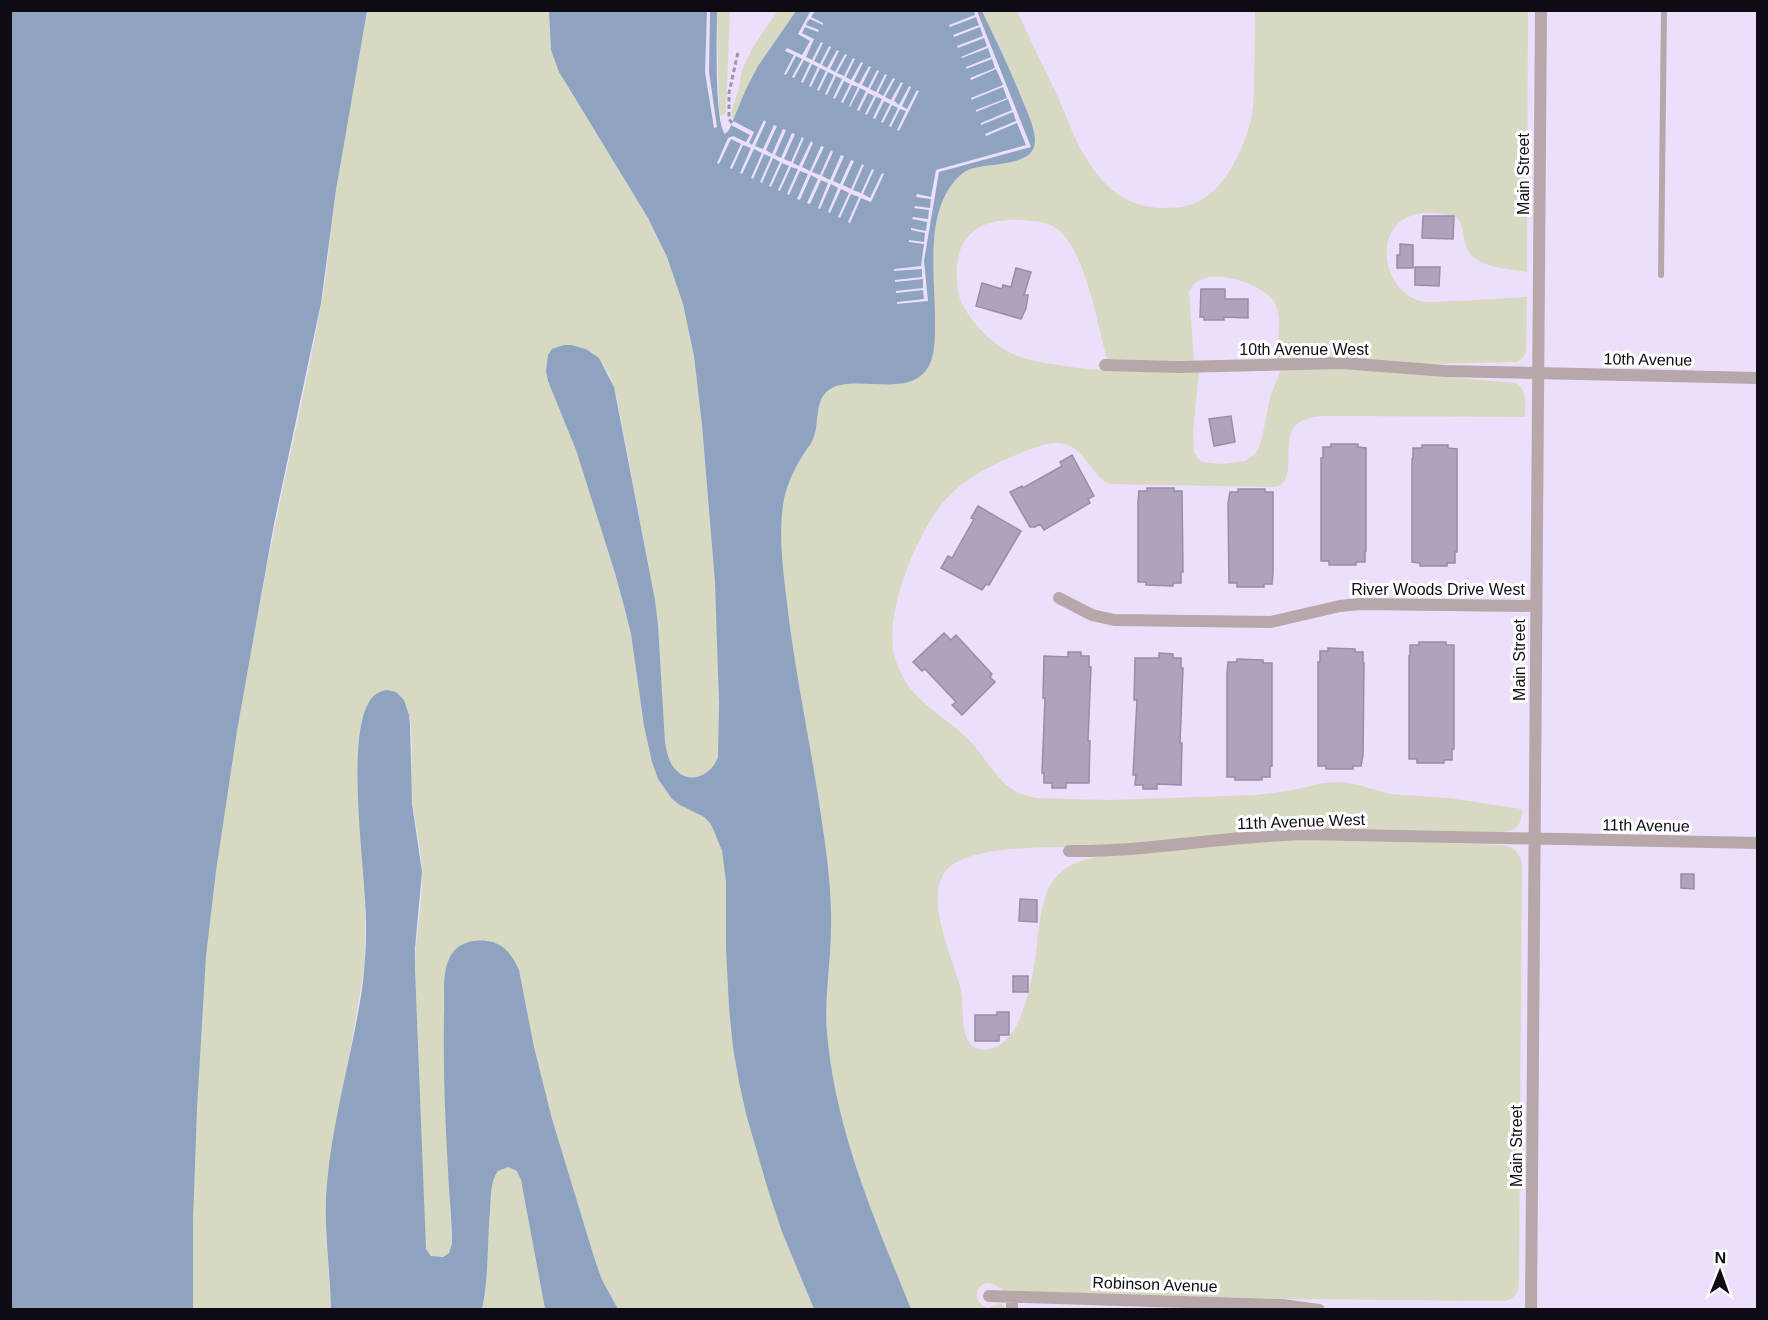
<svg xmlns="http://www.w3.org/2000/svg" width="1768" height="1320" viewBox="0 0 1768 1320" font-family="Helvetica,sans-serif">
	<rect width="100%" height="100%" fill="#ecdffc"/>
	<path fill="#d7d9c3" d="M367,11h182l2,39 14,33 83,135 19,39 16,47 11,52 8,69 13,158 3,66 1,100c-1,9 -3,18 -11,24 -14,10 -32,2 -38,-12 -10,-22 -8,-50 -9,-74 -1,-29 -2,-58 -6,-87l-37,-196c-5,-21 -11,-44 -32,-55l-25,63 15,38 39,123 16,61 13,92 8,36 6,17 14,20 16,10 16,8 6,6 4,8 8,20 4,31v67l3,59 4,40 6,34 7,32 22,76 14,42 32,77h-196l-16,-29 -8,-23 -42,-138 -18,-72 -15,-77 -61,-23 -6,6 -4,8 -3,23v117l7,143 -1,5 -4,6 -13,2 -6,-4 -3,-9 -10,-275c0,-32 8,-64 7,-96 -1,-30 -10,-58 -11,-88 -1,-28 7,-65 -11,-90l-40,38 -2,46 7,125v61l-38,218 -1,48 5,78 -138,1c-2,-119 2,-239 13,-357 11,-115 32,-231 53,-345 18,-102 44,-202 62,-304 7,-37 9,-74 15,-111 8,-61 21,-122 31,-182z
		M717,11h13l-4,101 -2,3 -5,1z
		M778,11h18l-38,55 -25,54c-4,-11 3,-20 6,-31 1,-6 1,-12 3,-18 8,-22 23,-42 36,-60z
		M982,11h35c13,28 27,57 41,86 11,26 21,55 39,77 18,23 41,35 70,34 14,0 28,-3 39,-11 22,-14 41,-56 46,-82 2,-13 2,-27 2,-41 1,-21 1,-42 1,-63h273l-1,261c-18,-3 -43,-4 -56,-17 -12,-12 -2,-38 -22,-40 -11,-2 -26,-4 -36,0 -40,13 -31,72 4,85 11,4 25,1 37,1 24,-1 48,-2 73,-4l-1,55 -4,7 -5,3 -95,2 -79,-6 -69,1c4,-17 9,-39 1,-56 -12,-21 -75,-41 -86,-11l5,69 -87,-2c-10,-36 -20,-100 -46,-127 -10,-10 -24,-11 -38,-12 -35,-2 -65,9 -66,49 0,9 0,19 2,27 8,24 36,52 59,60 13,5 27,7 40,9 47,8 94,7 141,7l-6,60 1,20 4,7 4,3 19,2 24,-3 9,-6 4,-5 4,-12 8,-41 11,-27 68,-1 167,14c12,8 9,21 9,34l-186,-1c-13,0 -31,-1 -42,8 -18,15 3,60 -23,63l-163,-3c-21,-6 -23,-35 -47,-40 -15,-3 -34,5 -48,11 -25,10 -50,23 -69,43 -29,31 -65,118 -52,160 13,43 43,52 72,80 14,14 24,32 38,46l13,9 18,5 73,2 146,-5 34,-4 34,-8 20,-1 16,3 31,9 58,4 74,11c0,14 -4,21 -18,23 -79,-1 -159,-5 -238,0 -52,3 -104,13 -156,15 -40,1 -121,-4 -155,16 -39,22 -1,96 6,127 3,16 -1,36 7,50 4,8 13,11 21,9 11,-2 18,-9 24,-18 6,-8 9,-18 12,-27 6,-20 10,-39 12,-60 6,-47 8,-79 64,-88l186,-18 63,1 151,6c13,1 20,8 21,21l-3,418c-1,9 -5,15 -14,17l-216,-2 -284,-8c-5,-2 -8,-6 -13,-7 -16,-5 -22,18 -4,24l13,-5 4,6 -94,1c-36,-90 -76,-180 -84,-278 -3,-34 4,-69 4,-104 1,-39 -5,-80 -11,-119 -10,-69 -25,-136 -33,-206 -4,-34 -9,-70 -3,-104 4,-17 11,-32 21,-47 3,-5 6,-7 8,-13 6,-13 2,-30 10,-43 19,-29 82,6 104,-27 9,-13 8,-35 8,-51 0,-36 -7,-84 8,-118 5,-11 12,-22 23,-29 18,-10 69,-2 69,-30 0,-14 -8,-29 -13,-42 -12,-30 -26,-59 -40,-88z
		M508,1167l9,4 4,9 24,129 -63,1c7,-32 5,-66 8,-99 1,-13 0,-29 8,-40z"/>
	<path fill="#8da3bf" d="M10,11h357l-31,179 -15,113 -47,221 -15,83 -22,124 -21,140 -10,85 -9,152 -4,112v89h-182z
		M549,11h168c0,21 -3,110 8,123l4,-4 17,-41 12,-23 38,-55h186c14,29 28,58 40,88 5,13 13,28 13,42 0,28 -51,20 -69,30 -11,7 -18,18 -23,29 -15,34 -8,82 -8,118 0,16 1,38 -8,51 -22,33 -85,-2 -104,27 -8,13 -4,30 -10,43 -2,6 -5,8 -8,13 -10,15 -17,30 -21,47 -6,34 -1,70 3,104 8,70 23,137 33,206 6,39 12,80 11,119 0,35 -7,70 -4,104 8,98 48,188 84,277h-97l-32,-77 -14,-42 -22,-76 -7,-32 -6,-34 -4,-40 -3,-59v-67l-4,-31 -8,-20 -4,-8 -6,-6 -24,-12 -8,-6 -14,-20 -6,-17 -8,-36 -13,-92 -6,-24 -10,-37 -39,-123 -28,-69 -2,-10 2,-16 4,-6 12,-4h7l15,4 13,9 15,29 41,213 3,25 7,118c2,10 4,20 11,27 16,16 36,4 42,-13l1,-54 -4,-120 -13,-158 -8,-69 -11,-52 -16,-47 -19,-39 -89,-146 -8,-22z
		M387,690l9,2 8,8 5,15 1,10 2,79 10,68 -7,76v21l11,280 5,7 12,1 6,-4 3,-9c0,-25 -3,-49 -4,-74 -3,-52 -5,-104 -4,-156 1,-18 -3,-42 7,-59 7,-12 22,-16 36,-14 17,2 25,14 32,29l15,77 18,72 42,138 8,23 16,29h-73l-24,-129 -4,-9 -9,-4 -10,4c-8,11 -7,27 -8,40 -3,33 -1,67 -8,98h-151c-1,-42 -8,-84 -4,-126 6,-68 27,-134 36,-201 3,-27 4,-55 2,-82 -2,-45 -18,-162 4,-198 4,-7 10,-11 18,-12z"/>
	<path fill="#ecdffc" d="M811,10l4,1 -4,6 12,6v2l-13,-6 -3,3 -1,3 13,5 -1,2 -13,-5 -3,6 12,6 -8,18 6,3 9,-18 2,1 -9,18 6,3 9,-18 2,1 -9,18 5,3 10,-18 2,1 -9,18 5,3 10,-18 2,1 -10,18 7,3 9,-18 2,1 -9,18 5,3 10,-18 2,1 -9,18 5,3 10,-18 2,1 -9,18 6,3 9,-18 2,1 -9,18 6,3 9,-18 2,1 -9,18 5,3 10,-18 2,1 -10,18 6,3 10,-18 2,1 -9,18 5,4 10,-19 2,1 -9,19 5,3 10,-19 2,1 -20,40 -2,-1 9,-19 -6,-2 -9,18 -2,-1 9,-18 -6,-3 -9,18 -2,-1 9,-18 -6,-3 -9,18 -2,-1 9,-19 -6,-2 -9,18 -2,-1 9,-18 -6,-3 -9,18 -2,-1 9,-19 -6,-3 -10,19 -1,-1 9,-19 -6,-2 -9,18 -2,-1 9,-18 -6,-3 -9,18 -2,-1 9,-19 -6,-3 -9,19 -2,-1 9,-19 -6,-3 -9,19 -2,-1 9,-19 -6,-3 -9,19 -2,-1 9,-19 -6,-3 -9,19 -2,-1 9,-19 -6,-3 -10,18 -2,-1 10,-18 -6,-3 -10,19 -2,-1 10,-19 -9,-4 2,-3 15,7 8,-14 -12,-7z
		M707,11h3l-1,61 8,55 -3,1 -9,-56z
		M974,11h3l54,136 -92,25 -15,89 4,40 -31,3v-2l27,-3 -1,-9 -27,3v-2l27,-3v-9l-28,3v-2l27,-3v-8l-28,2v-2l27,-3 3,-22 -15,-2v-2l15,2 1,-9 -14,-3v-2l15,3 1,-9 -15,-3 1,-2 15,2 1,-9 -15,-2 1,-2 15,2 1,-9 -15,-2 1,-3 14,3 5,-27 90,-25 -9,-22 -31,13 -1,-2 31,-13 -3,-9 -32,13v-2l31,-13 -4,-11 -32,13v-2l31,-12 -4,-11 -32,13v-2l32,-13 -7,-16 -25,11 -1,-2 25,-10 -3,-9 -26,10v-2l25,-10 -3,-9 -26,10 -1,-1 26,-11 -3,-8 -26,10 -1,-2 26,-10 -3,-9 -26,10 -1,-2 26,-10 -3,-8 -26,10 -1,-2 26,-10z
		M764,120l2,2 -11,24 8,3 11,-24 3,1 -11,24 6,4 11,-25 3,1 -11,25 6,3 11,-25 3,1 -11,25 7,3 11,-25 2,1 -11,25 6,3 12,-25 2,2 -11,24 8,4 11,-25 3,1 -12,25 8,3 11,-25 2,2 -11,24 8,4 11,-25 3,1 -11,25 7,3 11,-24 3,1 -11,24 8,4 11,-25 2,1 -11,25 8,3 11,-24 2,1 -11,24 7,4 12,-25 2,1 -13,28 -10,-4 -11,25 -2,-1 11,-25 -8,-3 -11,24 -2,-1 11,-24 -8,-4 -11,24 -2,-1 10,-24 -7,-4 -11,25 -2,-1 10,-25 -7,-3 -11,24 -3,-1 11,-24 -7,-4 -11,25 -3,-1 11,-25 -8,-3 -11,24 -2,-1 11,-25 -7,-2 -11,24 -2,-1 11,-24 -7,-3 -11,24 -2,-1 11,-24 -7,-4 -11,25 -2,-1 11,-25 -7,-3 -11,25 -2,-1 11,-25 -8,-4 -12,25 -2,-1 11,-25 -8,-3 -11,24 -2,-1 11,-24 -10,-5 -12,25 -2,-1 11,-25 5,-2 13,6 4,-7 -19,-10 2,-4 21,11 -5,11 3,2z"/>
	<path fill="#aea2bd" stroke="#998ca7" stroke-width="1.5" d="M1423,216h31l-1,23 -31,-1z
		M1400,244l13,1v23h-16v-13h3z
		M1415,267h25l-1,19 -24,-1z
		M1016,268l15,4 -7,23h4l-2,13 -5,11 -45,-13 6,-23 20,6 1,-4 8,2z
		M1201,289h24v10h23v19l-24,-1v3h-20v-3h-4z
		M1231,416l4,26 -21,4 -5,-27z
		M1331,444h27v3l8,1v103h-1v11h-9v3h-27v-4h-8v-103h2v-11h8z
		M1422,445h26v3l9,1v103h-2v11h-8v3h-27v-3l-8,-1v-103h1v-11h9z
		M1072,455l22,41 -6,3 2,4 -46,27 -4,-6 -5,3h-5l-20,-35 12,-6 1,2 39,-22 -2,-4z
		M1147,488h27v3h8l1,81h-2v11h-8v3l-27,-1v-3h-8v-80l1,-11h8z
		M1238,489h27v3h8v81l-1,11h-8v3h-27v-4h-8l-1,-80 2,-11h8z
		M978,506l43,25 -32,54 -3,-1 -4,6 -41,-22 7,-12 4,2 22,-39 -3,-1z
		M944,633l7,7 5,-5 36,39 -2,3 5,5 -33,33 -10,-10 4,-3 -31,-33 -3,2 -9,-9z
		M1419,642h27v3h8v104h-2v11h-8v3h-27v-4h-8v-103h1v-11h9z
		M1328,648l27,1v3h8v11h1l-1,92 -2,11h-8v3h-27v-3h-8v-104h2v-11h8z
		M1068,652h13v4h8v11h2l-3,74h2l-1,42h-23v5h-14v-5h-8v-10h-2l3,-75h-2l1,-42 24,1z
		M1159,653l14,1v4h8v10h2l-3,75h2l-1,42 -24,-1v5h-14v-4h-8l1,-10h-3l4,-75h-3l1,-42h24z
		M1237,659l26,1v3h9v103h-2v11h-8v3h-27v-3h-8v-104l1,-11h9z
		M1681,874h13v15l-13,-1z
		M1020,899l17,1v22l-18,-1z
		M1013,976h15v16h-15z
		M997,1012h12v23h-10v6h-24v-26h22z"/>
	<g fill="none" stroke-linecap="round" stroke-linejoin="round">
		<path stroke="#9e94aa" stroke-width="3" stroke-dasharray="4.5 3" stroke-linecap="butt" d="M732,123l-3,-4v-26l9,-41"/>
		<path stroke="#b7a7a9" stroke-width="6" d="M1661,275l3,-265"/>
		<path stroke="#b7a7a9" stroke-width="12" d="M1105,365l75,2 162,-4 103,8 313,7
			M1059,598l33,17 22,5 157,2 69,-16 20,-2 176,2
			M1069,851c78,1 156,-15 235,-17l454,9
			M989,1296l293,9 37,5
			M1012,1297v13
			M1531,1310l10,-1300"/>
	</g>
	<g text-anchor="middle" stroke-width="6" stroke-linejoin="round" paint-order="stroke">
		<g font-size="16" fill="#0f0b14" stroke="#fff">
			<text transform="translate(1523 174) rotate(-90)" y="6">Main Street</text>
			<text x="1304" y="355">10th Avenue West</text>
			<text transform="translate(1648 359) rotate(1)" y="6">10th Avenue</text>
			<text x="1438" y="595">River Woods Drive West</text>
			<text transform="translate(1519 660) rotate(-90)" y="6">Main Street</text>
			<text transform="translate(1301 821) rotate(-2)" y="6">11th Avenue West</text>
			<text transform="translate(1646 825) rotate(1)" y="6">11th Avenue</text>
			<text transform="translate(1516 1146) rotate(-90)" y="6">Main Street</text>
			<text transform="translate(1155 1284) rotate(2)" y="6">Robinson Avenue</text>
		</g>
	</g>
	<rect width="1768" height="1320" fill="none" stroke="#0f0b14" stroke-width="24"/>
	<g transform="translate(1720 1272) rotate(1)" stroke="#ffffff" stroke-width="4.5" paint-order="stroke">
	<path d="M0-4.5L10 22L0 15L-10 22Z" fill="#0f0b14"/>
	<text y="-9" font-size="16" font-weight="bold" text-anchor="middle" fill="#0f0b14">N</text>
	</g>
</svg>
